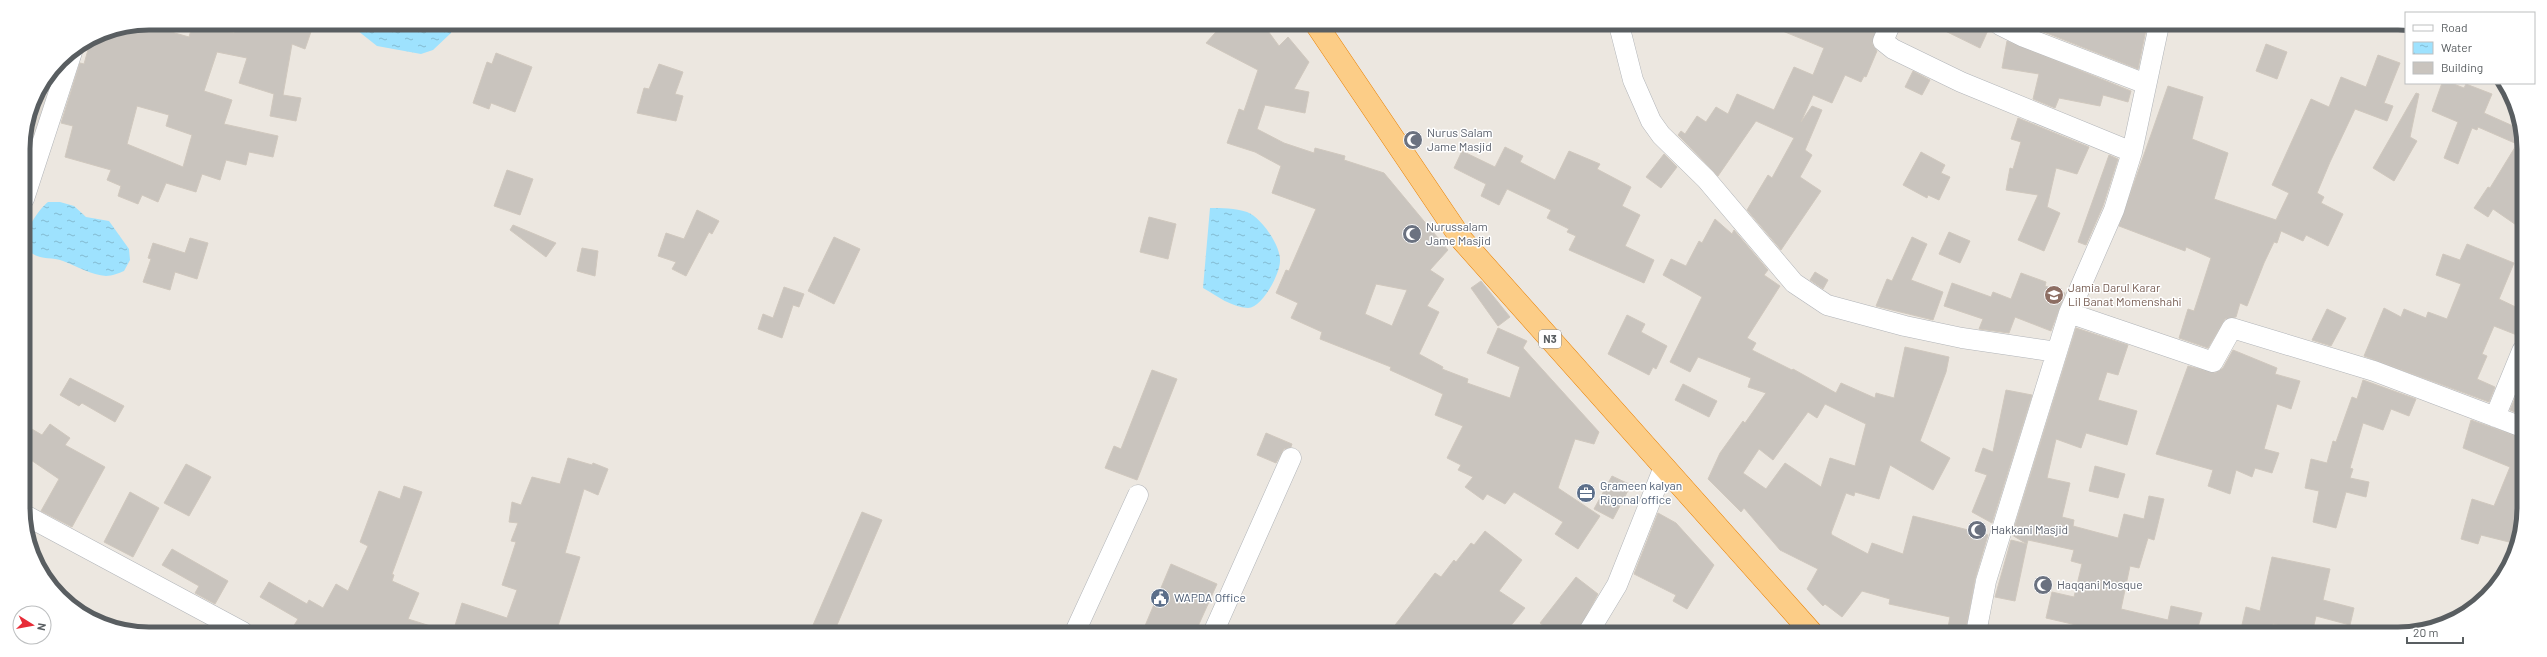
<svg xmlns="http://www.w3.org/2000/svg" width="2547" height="657" viewBox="0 0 2547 657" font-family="Barlow,sans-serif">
	<defs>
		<pattern id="water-ripples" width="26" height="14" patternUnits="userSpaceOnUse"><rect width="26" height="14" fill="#9ee2fe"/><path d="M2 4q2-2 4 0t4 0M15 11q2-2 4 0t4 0" fill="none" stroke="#84bad1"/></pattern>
	</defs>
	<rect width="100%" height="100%" fill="#ece7e0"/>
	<path fill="#ded9d1" d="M81,46l-57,166 -1,-71 13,-47 24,-34z"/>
	<path fill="url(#water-ripples)" d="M348,23h104l-1,10 -18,17 -12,4 -44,-8z
		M48,202h12l14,4 12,11 23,4 20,28 1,11 -6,11c-5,2 -12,5 -18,5 -14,-1 -30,-10 -43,-15 -10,-4 -21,-1 -30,-7 -18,-12 4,-43 15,-52z
		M1210,208c12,0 25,0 37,4 14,5 34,34 33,49 0,13 -18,47 -32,47 -17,-1 -31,-12 -45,-20z"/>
	<path fill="#c9c4be" stroke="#d0c8be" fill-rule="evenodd" d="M193,23l41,10 2,-10h78l-9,26 -13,-5 -9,51 18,3 -5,23 -26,-5 4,-22 -35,-11 8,-25 -30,-6 -13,39 28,9 -8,24 54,12 -5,21 -24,-5 -3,13 -20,-5 -6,20 -18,-6 -6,18 -30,-9 -8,19 -16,-7 -4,9 -20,-8 3,-10 -14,-6 4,-10 -46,-13 8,-31 -12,-3 19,-60 4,1 7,-25 10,-6 42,-9 46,13zM137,106l32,9 -3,11 26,9 -9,32 -56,-23z
		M1223,24h40l16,22 9,-9 21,25 -15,27 15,3 -4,21 -40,-8 -8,24 27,14 30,10 1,-5 30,8 -1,4 40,13 64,77 -18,20 14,9 -17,27 12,6 -20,42 24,13 -1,2 26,10 -1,4 43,15 10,-31 -33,-14 11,-25 29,13 -4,7 76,84 -5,12 -19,-5 -17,49 42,28 -22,33 -23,-15 8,-12 -49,-30 -9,12 -18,-10 -4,6 -18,-13 8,-10 -15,-7 3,-5 -14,-7 16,-32 -28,-11 8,-21 -53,-24 1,-3 -71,-28 2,-7 -31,-14 7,-15 -22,-10 10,-23 3,1 27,-62 -44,-16 9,-27 -26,-14 -28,-9 12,-34 5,2 14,-41 -52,-27zM1376,284l31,6 -15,36 -27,-12z
		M1768,25h81l16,7 3,-7h10l-6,18 5,8 -11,26 -2,-1 -3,6 -16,-7 -13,28 -19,-8 -12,27 11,-16 10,4 -17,40 7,5 -12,22 21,14 -40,59 -34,-40 21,-35 4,3 22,-40 -38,-17 -38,55 -40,-41 3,-4 4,3 12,-18 9,6 10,-15 12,7 9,-20 37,16 20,-43 19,8 11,-27z
		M1933,25h56v3l-9,20z
		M2026,25h121l-9,44z
		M2007,41l124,50 -3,11 -25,-7 -3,11 -41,-8 -4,10 -22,-9 6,-25 -37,-6z
		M2266,44l21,8 -10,27 -21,-8z
		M496,53l36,14 -17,45 -24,-9 -2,6 -16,-6 14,-41 5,2z
		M2378,55l22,8 -16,40 9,3 -6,15 -32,-12 -25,53 -13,31 7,4 -3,6 22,11 -15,32 -22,-11 -3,6 -22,-10 -4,12 -3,-1 -10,21 -17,43 -7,-3 -4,14 -11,2 -17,29 -29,-10 9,-29 6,2 17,-53 -25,-11 -1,4 -66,-25 49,-140 35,11 -11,42 36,14 -14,46 62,21 13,-27 -17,-8 39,-86 18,8 12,-30 25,10z
		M659,64l24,8 -8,22 8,2 -7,25 -39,-8 7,-25 5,1z
		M1913,71l17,9 -8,15 -17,-8z
		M2442,83h9l13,5 2,-4 26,10 -8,19 38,17v99l-29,-20 -5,8 -14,-9 14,-21 2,1 27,-44 -39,-17 -1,3 -5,-2 -14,36 -14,-6 14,-36 -26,-11z
		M2416,93l3,1 -9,43 7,4 -23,40 -21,-13z
		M2018,118l71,29 -12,27 -21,-6 -9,39 13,6 -16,38 -26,-11 20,-45 -32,-5 4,-22 3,1 8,-27 -10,-3z
		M1505,147l18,9 -3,6 35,18 14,-29 31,13 -3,5 34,18 -9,19 18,9 -15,31 29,14 -10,23 -75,-33 7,-14 -9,-4 2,-3 -22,-11 4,-8 -44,-21 -8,16 -18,-9 5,-12 -32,-16 8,-17 33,16z
		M1921,152l24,13 -4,8 9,4 -11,23 -11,-5 -1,3 -24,-13z
		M1664,154l13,13 -16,21 -15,-11z
		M2109,155l9,4 -15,47 -17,39 -8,-3z
		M507,170l26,9 -13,36 -26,-9z
		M697,210l22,11 -7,13 -3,-2 -23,44 -14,-7 4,-7 -18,-6 8,-23 18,6z
		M1149,217l27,7 -8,35 -28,-7z
		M1715,219l17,15 2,-4 34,40 -4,5 16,11 -33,52 9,5 -4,7 40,20 1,-1 43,24 5,-10 34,15 1,-5 18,5 11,-51 44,10 -3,15 -26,69 30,17 -17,32 -43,-25 -11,34 -24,-7 -1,4 -8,-3 -15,40 1,2 36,19 4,-11 31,11 10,-38 75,19 -13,44 -10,54h-18l3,-16 -61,-13 1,-5 -28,-8 -20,26 -17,-13 -2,2 -16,-17 11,-20 -38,-19 -36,-42 -3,4 -33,-33 12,-26 23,-32 2,2 21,-30 -18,-6 3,-9 -53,-21 -8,15 -20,-10 32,-65 -39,-22 8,-16 15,7 13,-25 3,2zM1825,404l41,20 -11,42 -25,-8 -9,29 -36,-24 -19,26 -23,-16 16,-24 14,11 35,-48 9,6z
		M513,225l43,18 -10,14 -36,-27z
		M1949,232l21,9 -10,22 -21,-9z
		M834,237l26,12 -26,55 -26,-13z
		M1912,237l15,7 -16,36 32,12 -10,28 -57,-14 11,-27 5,2z
		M190,238l18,5 -11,36 -22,-7 -5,18 -27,-8 8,-23 -3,-1 5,-15 32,10z
		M2467,244l47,19 -15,36 23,11v27l-28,-11 -12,28 5,2 -10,23 18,8 -6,15 -125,-46 20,-48 17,9 3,-8 22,9 2,-6 19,7 14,-35 -25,-9 7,-21 17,6z
		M582,248l16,3 -3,25 -18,-5z
		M1815,272l13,8 -5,9 -13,-9z
		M2021,273l25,9 -1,4 20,7 -14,38 -36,-14 -6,16 -30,-4 4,-10 -39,-13 8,-23 39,14 2,-5 18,7z
		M1481,281l29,36 -12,9 -27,-38z
		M784,287l20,7 -5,13 -6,-2 -11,33 -24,-9 5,-15 10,4z
		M2327,309l19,9 -15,28 -19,-6z
		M1627,315l18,9 -4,8 26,14 -11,23 -3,-2 -4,8 -41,-21z
		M2076,328l52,17 -10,30 -11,-3 -9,28 39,11 -10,34 -41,-12 -5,15 -25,-9 -9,39 23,5 -8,34 12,3 -1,6 45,12 6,-24 20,5 5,-23 15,3 -10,41 -6,-2 -9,30 -9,-2 -9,43 47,11 3,-14 31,7 -4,14 3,1 -1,6 -89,-1 -65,-15 6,-26 22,5 8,-33 -11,-3 3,-11 -46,-10 -1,4 -15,-9z
		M2233,350l44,18 -2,6 25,7 -9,28 -14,-5 -13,45 15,4 -7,20 -17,-5 -3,9 -16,-7 -6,24 -22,-8 5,-16 -57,-16 32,-88 27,7 8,-5z
		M1152,370l25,9 -40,101 -32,-12 9,-22 7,3z
		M70,378l54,28 -9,16 -33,-19 -3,3 -19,-11z
		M2363,380l53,19 -7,17 -18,-7 -8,21 -20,-7 -13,45 3,1 -3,9 19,4 -3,15 -20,-5 -10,36 -23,-6 6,-31 -14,-3 6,-29 16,4 6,-22 3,1 16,-45 5,2z
		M2522,382v33l-12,-5z
		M1683,384l34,17 -8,16 -34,-17z
		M2006,390l26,5 -40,128 -20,-11 15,-37 -12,-4 8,-23 10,4z
		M2471,420l51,18v94l-5,12 -36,-9 -3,9 -17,-5 11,-40 22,7 16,-39 -47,-19z
		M50,424l20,14 -5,7 40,22 -33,60 -31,-16 18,-32 -34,-23v-31l17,10z
		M1266,433l26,11 -1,3 -7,2 -8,14 -19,-8z
		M568,458l24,7 1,-2 15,6 -10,26 -14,-6 -19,64 15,4 -24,75h-103l9,-29 45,15 10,-28 -15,-5 14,-43 -5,-1 7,-18 -9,-1 3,-20 9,3 11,-28 28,7z
		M186,464l25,13 -22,39 -25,-13z
		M2095,466l30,8 -7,24 -29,-7z
		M1612,476l19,9 -18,34 -19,-10z
		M404,486l18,6 -30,82 2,1 -2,6 27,12 -11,26 29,9 -1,4h-146l8,-13 -38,-22 9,-15 38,22 2,-4 14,8 13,-24 12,7 20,-45 -8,-4 19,-51 21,8z
		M130,492l29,16 -26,49 -29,-15z
		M862,512l20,8 -48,112h-24z
		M1658,513l18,10 38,42 -27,44 -14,-8 3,-6 -42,-21z
		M1485,531l37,29 -23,31 26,17 -20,25h-116l46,-60 6,4 13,-17 2,2 15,-19 3,2z
		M2011,540l16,4 -12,57 -20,-4z
		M172,549l56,32 -13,23 -20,-11 4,-7 -37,-21z
		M2272,557l58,12 -7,31 31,8 -4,17 -34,-9 -4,18 -39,-10 -1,4 -11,-2 -2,8h-19l6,-27 14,4z
		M1171,564l46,20 -22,49h-53z
		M1576,577l22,17 -21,39h-37l4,-7 -4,-3z"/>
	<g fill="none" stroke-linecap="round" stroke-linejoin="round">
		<defs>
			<path id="minor" d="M1619,25l14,55 18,41 10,14 45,44 88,104 33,22 78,21 57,12 95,14
				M1890,25l-7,16 10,8 68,33 171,70
				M2000,25l24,12 122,47
				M24,199l48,-147
				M2069,313l144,49 19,-34 142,43 148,56
				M2495,417l27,-66
				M25,515l218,117
				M1075,632l63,-137
				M1213,633l78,-175
				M1588,633l29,-48 47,-118
				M1976,633l10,-52 83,-268 45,-103 18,-58 27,-127"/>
			<path id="highway" d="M1316,24l146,216 350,393"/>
		</defs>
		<use href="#minor" stroke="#b1b4b8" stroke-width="21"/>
		<use href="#highway" stroke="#e98002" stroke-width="23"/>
		<use href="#minor" stroke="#fff" stroke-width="20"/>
		<use href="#highway" stroke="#fccd87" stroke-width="22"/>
	</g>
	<defs>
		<symbol id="mosque-disc" viewBox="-11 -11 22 22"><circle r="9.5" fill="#6b7280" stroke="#fff"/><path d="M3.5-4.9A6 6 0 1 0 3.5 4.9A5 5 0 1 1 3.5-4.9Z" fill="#fff"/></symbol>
		<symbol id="school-disc" viewBox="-11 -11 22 22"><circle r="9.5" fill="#8d6e63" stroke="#fff"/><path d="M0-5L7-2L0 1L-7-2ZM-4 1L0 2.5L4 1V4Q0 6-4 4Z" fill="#fff"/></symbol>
		<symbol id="office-disc" viewBox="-11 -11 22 22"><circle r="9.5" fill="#5c6f8a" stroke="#fff"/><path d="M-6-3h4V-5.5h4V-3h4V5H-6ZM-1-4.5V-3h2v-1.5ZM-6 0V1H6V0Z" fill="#fff"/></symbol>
		<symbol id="civic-disc" viewBox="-11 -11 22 22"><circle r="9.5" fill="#5c6f8a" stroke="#fff"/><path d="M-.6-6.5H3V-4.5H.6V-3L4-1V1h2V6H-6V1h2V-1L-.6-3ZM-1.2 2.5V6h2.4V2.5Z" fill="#fff"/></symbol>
	</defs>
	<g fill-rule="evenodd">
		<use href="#mosque-disc" x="1402" y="129" width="22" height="22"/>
		<use href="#mosque-disc" x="1401" y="223" width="22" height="22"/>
		<use href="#school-disc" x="2043" y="284" width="22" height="22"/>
		<use href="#office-disc" x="1575" y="482" width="22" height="22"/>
		<use href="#mosque-disc" x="1966" y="519" width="22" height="22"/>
		<use href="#mosque-disc" x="2032" y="574" width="22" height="22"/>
		<use href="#civic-disc" x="1149" y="587" width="22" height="22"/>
	</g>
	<g text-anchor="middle" stroke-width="3" stroke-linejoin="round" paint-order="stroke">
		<rect fill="#fff" stroke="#8b8e90" stroke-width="1" x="1539" y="330" width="22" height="18" rx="3"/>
		<g font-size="11" font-weight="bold" fill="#595e61">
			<text x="1550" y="343">N3</text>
		</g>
		<g font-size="12" fill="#5b616d" stroke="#fff" text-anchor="start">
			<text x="1427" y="137">Nurus Salam<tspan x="1427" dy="14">Jame Masjid</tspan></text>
			<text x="1426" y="231">Nurussalam<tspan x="1426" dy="14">Jame Masjid</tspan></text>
			<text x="1991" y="534">Hakkani Masjid</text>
			<text x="2057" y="589">Haqqani Mosque</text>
		</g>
		<g font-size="12" fill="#785e54" stroke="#fff" text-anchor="start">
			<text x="2068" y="292">Jamia Darul Karar<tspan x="2068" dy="14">Lil Banat Momenshahi</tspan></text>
		</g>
		<g font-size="12" fill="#4e5e75" stroke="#fff" text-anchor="start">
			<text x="1600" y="490">Grameen kalyan<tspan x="1600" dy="14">Rigonal office</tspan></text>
			<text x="1174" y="602">WAPDA Office</text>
		</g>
	</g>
	<path d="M0 0H2547V657H0ZM149 30H2398A119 119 0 0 1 2517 149V508A119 119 0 0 1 2398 627H149A119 119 0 0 1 30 508V149A119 119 0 0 1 149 30Z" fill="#fff" fill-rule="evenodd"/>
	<path fill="none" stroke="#595e61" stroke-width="5" d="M149 30H2398A119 119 0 0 1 2517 149V508A119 119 0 0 1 2398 627H149A119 119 0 0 1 30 508V149A119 119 0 0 1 149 30Z"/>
	<rect x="2405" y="12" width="130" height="72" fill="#ffffff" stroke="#bdbfc0"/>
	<rect x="2413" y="25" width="20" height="6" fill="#ffffff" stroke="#bdbfc0"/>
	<text x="2441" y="32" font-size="12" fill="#595e61">Road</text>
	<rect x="2413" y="42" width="20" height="12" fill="url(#water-ripples)" stroke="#bdbfc0"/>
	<text x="2441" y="52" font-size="12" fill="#595e61">Water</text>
	<rect x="2413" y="62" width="20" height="12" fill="#c9c4be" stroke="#bdbfc0"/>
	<text x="2441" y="72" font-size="12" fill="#595e61">Building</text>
	<g transform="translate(32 625) rotate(101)"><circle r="19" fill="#ffffff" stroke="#bdbfc0"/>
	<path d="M0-3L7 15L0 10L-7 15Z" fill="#e72b37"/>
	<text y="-6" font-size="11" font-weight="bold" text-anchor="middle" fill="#595e61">N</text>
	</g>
	<path d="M2407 637v6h56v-6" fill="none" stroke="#595e61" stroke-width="2"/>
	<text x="2413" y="637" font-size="12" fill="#595e61" stroke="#ffffff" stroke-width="3" paint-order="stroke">20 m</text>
</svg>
